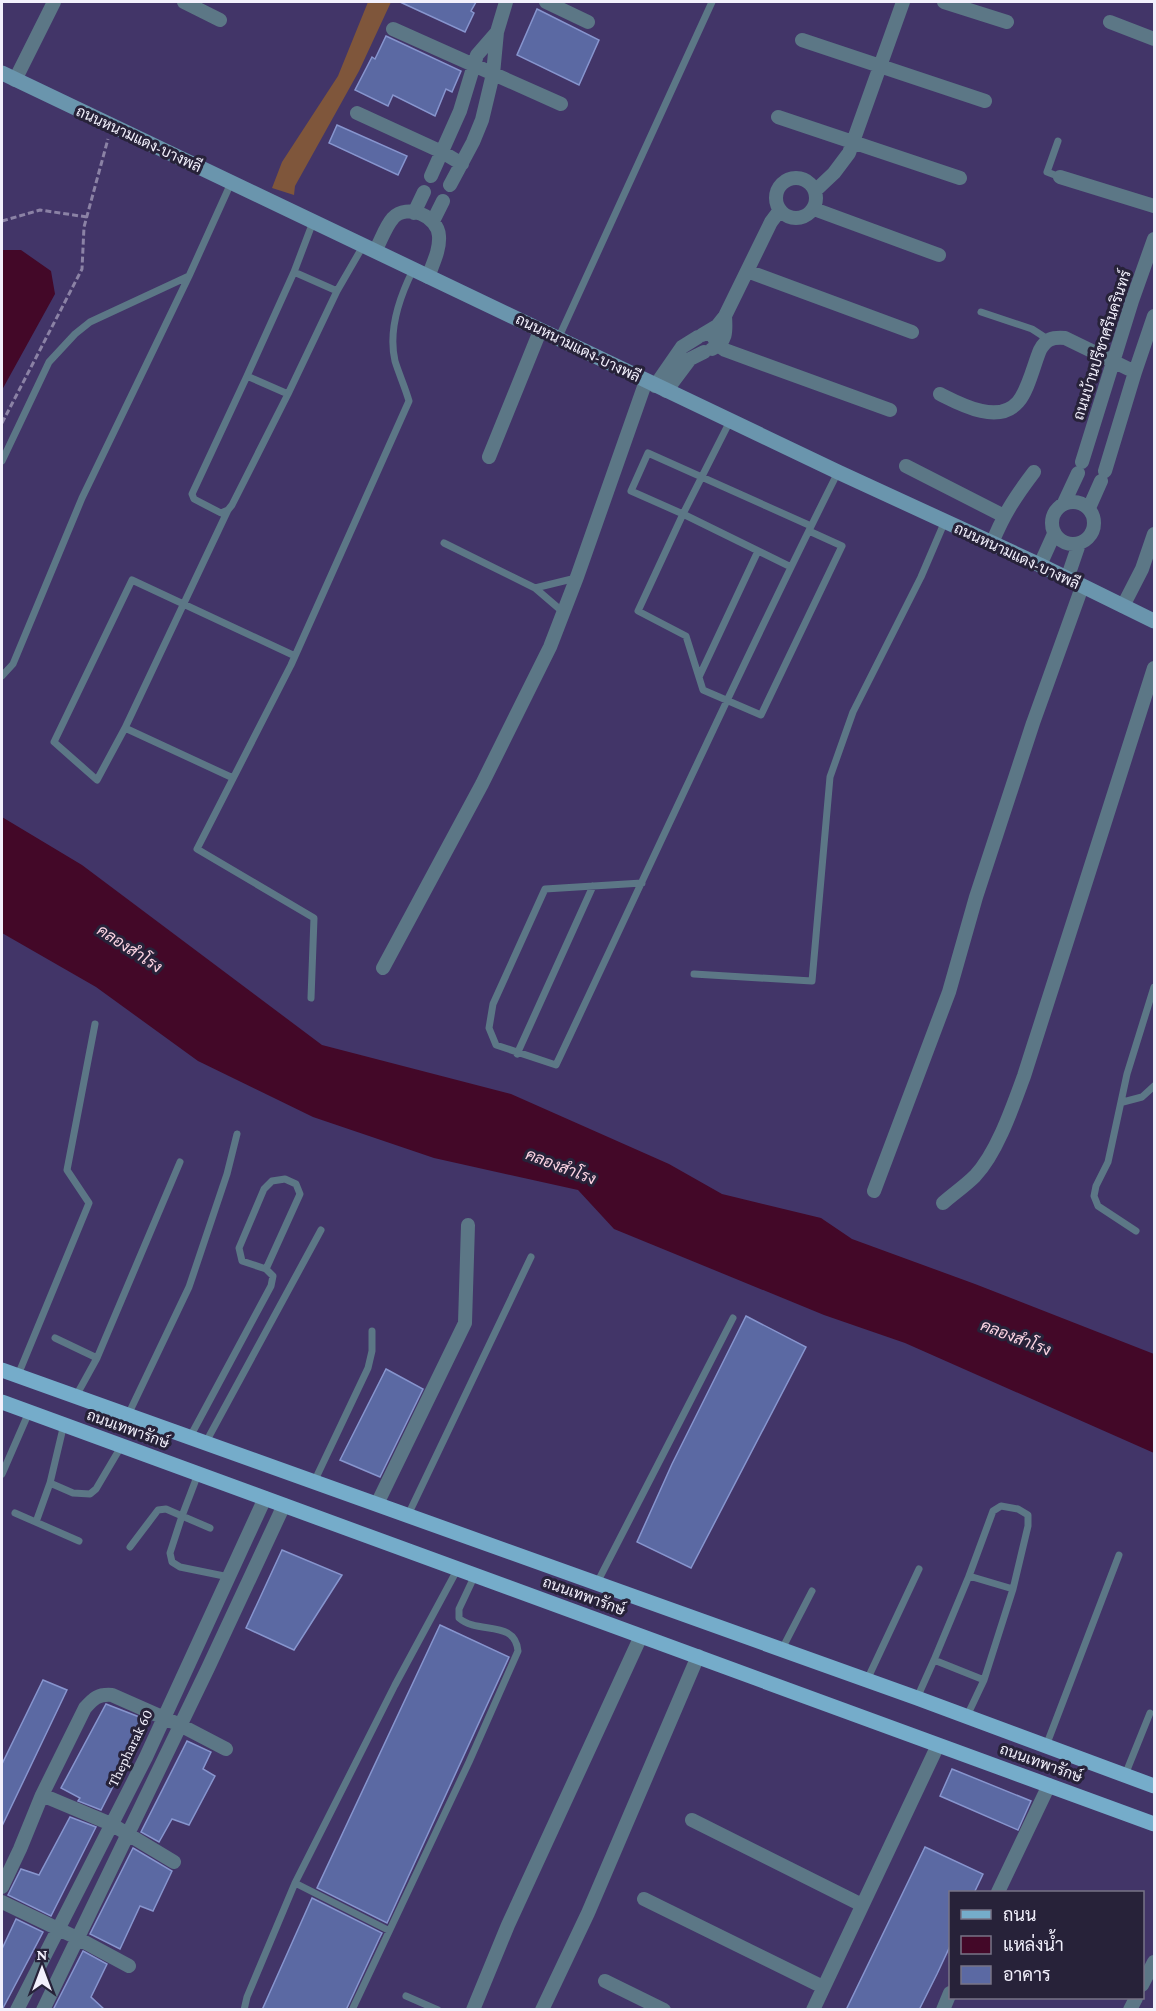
<svg xmlns="http://www.w3.org/2000/svg" width="1156" height="2011" viewBox="0 0 1156 2011" font-family="'Crimson Pro',Sarabun,serif">
	<rect width="100%" height="100%" fill="#423568"/>
	<path fill="#7f563b" d="M368,2h23l-32,69 -64,115 -1,9 -22,-7 10,-26 56,-86z"/>
	<path fill="#430828" d="M2,250h19l30,21 4,23 -53,96z
		M2,817l80,48 240,180 189,49 158,70 53,30 99,24 31,21 123,45 179,70v99l-249,-110 -81,-28 -210,-86 -36,-39 -144,-32 -121,-41 -115,-56 -102,-74 -94,-54z"/>
	<path fill="#5b69a3" stroke="#8795ce" stroke-width="1.5" d="M400,2h76l-5,9 3,2 -9,19z
		M537,9l62,31 -20,45 -62,-30z
		M386,36l75,35 -9,21 -6,-3 -11,27 -42,-21 -5,11 -33,-16 17,-33 3,2z
		M337,125l70,31 -9,19 -69,-32z
		M746,1316l60,31 -115,221 -54,-26 35,-78z
		M386,1369l37,20 -43,88 -40,-17z
		M282,1550l60,25 -48,75 -48,-22z
		M440,1625l69,32 -122,266 -70,-35z
		M43,1680l24,10 -65,136v-62z
		M106,1704l41,16 -46,90 -23,-9 2,-3 -19,-10z
		M187,1741l24,11 -8,17 12,7 -26,49 -17,-6 -13,23 -18,-10z
		M952,1769l79,32 -13,29 -78,-34z
		M70,1817l26,10 -45,89 -43,-21 13,-26 18,6z
		M925,1847l58,27 -9,19h-23v51l-14,30 -18,36h-73z
		M133,1848l39,23 -19,40 -13,-5 -20,43 -30,-15z
		M312,1898l70,35 -3,6 -33,71h-84z
		M16,1919l27,13 -41,78v-61z
		M83,1951l24,13 -16,33 14,13h-52z"/>
	<g fill="none" stroke-linecap="round" stroke-linejoin="round">
		<path stroke="#8b82a5" stroke-width="3" stroke-dasharray="6 3" stroke-linecap="butt" d="M2,221l38,-11 47,7
			M2,423l80,-154 2,-42 24,-88"/>
		<path stroke="#5c7786" stroke-width="7" d="M1058,141l-11,31 13,5
			M313,222l-19,50 43,19 26,-45
			M294,272l-47,104 41,18 49,-103
			M981,312l51,17 17,11
			M558,339l154,-337
			M247,376l-55,118 2,5 27,14 7,-3 4,-5 56,-111
			M730,421l-47,93 -45,97 48,25 17,54 58,25 81,-169 -33,-15
			M2,461l47,-99 26,-28 15,-12 99,-46 42,-93
			M444,543l91,45 28,24
			M791,567l-108,-53 -52,-23 17,-38 163,73
			M535,588l41,-10
			M2,676l11,-12 69,-166 107,-222
			M699,677l59,-126
			M125,728l103,-218
			M233,778l-108,-50 -28,52 -43,-38 78,-162 163,76
			M642,883l-97,6 -52,115 -4,24 7,17 60,20c93,-197 184,-397 282,-593
			M694,974l118,7 18,-204 23,-65 68,-135 24,-56
			M311,998l3,-80 -117,-69 94,-184 118,-264c-4,-14 -10,-27 -14,-40 -7,-30 5,-65 18,-91
			M517,1054l76,-168
			M1123,1102l19,-5 12,-11
			M1136,1231l-38,-25 -4,-10 2,-10 12,-24 19,-88 27,-87
			M55,1338l42,20 -21,38
			M97,1358l83,-196
			M18,1375l71,-172 -22,-33 28,-146
			M128,1415l61,-128 38,-113 10,-40
			M64,1424l-14,59 23,10 17,1 6,-5 26,-44
			M190,1437l81,-151 2,-10 -7,-7 -24,-8 -3,-13 25,-59 8,-8 13,-2 11,5 4,10 -34,75
			M206,1442l115,-212
			M2,1474l27,-62
			M314,1482l54,-114 4,-17v-20
			M15,1513l64,28
			M408,1515l123,-258
			M36,1522l14,-39
			M210,1528l-28,-12 -12,37 2,9 8,5 49,10
			M130,1547l28,-37 8,-1 16,7 16,-42
			M969,1576l24,-65 8,-5 17,3 10,6v11l-15,63
			M597,1583l136,-265
			M782,1649l30,-58
			M934,1660l50,20
			M867,1680l52,-111
			M917,1698l17,-38 35,-84 44,13 -29,91 -17,36
			M1046,1746l73,-191
			M1125,1775l25,-62
			M295,1883l93,47
			M406,1996l32,14
			M244,2010l3,-13 48,-114 100,-198 62,-115
			M352,2010l117,-248 49,-111c-3,-32 -40,-16 -59,-33v-9l16,-34"/>
		<path stroke="#5c7786" stroke-width="14" d="M184,2l36,18
			M546,2l42,20
			M944,2l63,20
			M1110,22l44,17
			M393,29l168,75
			M802,40l183,61
			M15,80l39,-78
			M357,113l85,39 20,12
			M778,117l182,61
			M431,176l29,-65 17,-56 20,-23
			M1060,177l94,29
			M776 198a20 20 0 1 1 40 0a20 20 0 1 1-40 0Z
			M450,185l23,-43 9,-22 11,-46 4,-42 9,-30
			M816,190l18,-17 15,-20 54,-151
			M814,209l125,46
			M414,213l10,-21
			M433,221l10,-20
			M375,251c6,-10 10,-24 18,-33 14,-15 45,-2 46,18 1,14 -6,27 -11,41
			M747,271l165,61
			M710,331l8,14 7,5 165,60
			M702,335l15,-9 8,-10 46,-94 9,-12
			M712,349c15,-7 14,-18 13,-33
			M655,386l27,-39 16,-10
			M666,391l24,-32 14,-7
			M940,394c20,10 58,31 78,8 10,-11 16,-38 22,-52 6,-11 12,-13 25,-12l70,34
			M489,457l51,-126
			M1082,462l50,-161 22,-62
			M906,466l98,50
			M1105,471l30,-99 19,-56
			M1052 523a21 21 0 1 1 42 0a21 21 0 1 1-42 0Z
			M1064,503l14,-30
			M1089,508l12,-27
			M992,543c12,-29 23,-46 42,-71
			M1040,565l14,-31
			M1067,579l12,-35
			M1123,606l19,-37 12,-35
			M383,968l99,-184 68,-137 27,-70 69,-196
			M874,1191l75,-199 27,-95 57,-174 49,-136
			M943,1203c10,-9 22,-17 32,-27 22,-23 38,-70 49,-100l130,-408
			M377,1504l88,-181 3,-98
			M42,1795l69,29 63,38
			M692,1820l170,85
			M2,1887l18,-38 22,-54 43,-87c9,-10 13,-14 27,-13l68,30 46,24
			M998,1892l51,-107
			M644,1899l179,88
			M2,1902l75,36 52,28
			M605,1981l59,29
			M1142,1985l12,-23
			M17,2010l129,-253 119,-259
			M43,2010l165,-342 76,-163
			M473,2010l35,-85 133,-289
			M542,2010l46,-97 110,-257
			M813,2010l125,-265
			M943,2010l7,-17
			M1130,2010l6,-12"/>
		<path stroke="#6a95ad" stroke-width="15" d="M2,73l836,399 202,93 114,56"/>
		<path stroke="#75acca" stroke-width="15" d="M2,1370l915,328 237,88
			M2,1402l1152,422"/>
	</g>
	<g text-anchor="middle" stroke-width="6" stroke-linejoin="round" paint-order="stroke">
		<g font-size="15" fill="#f2f0fc" stroke="#272239">
			<text transform="translate(139 139) rotate(25)" y="5">ถนนหนามแดง-บางพลี</text>
			<text transform="translate(1102 345) rotate(-72)" y="5">ถนนบ้านปรีชาศรีนครินทร์</text>
			<text transform="translate(578 348) rotate(26)" y="5">ถนนหนามแดง-บางพลี</text>
			<text transform="translate(1017 556) rotate(25)" y="5">ถนนหนามแดง-บางพลี</text>
			<text transform="translate(128 1429) rotate(20)" y="5">ถนนเทพารักษ์</text>
			<text transform="translate(584 1596) rotate(20)" y="5">ถนนเทพารักษ์</text>
			<text transform="translate(130 1748) rotate(-64)" y="5">Thepharak 60</text>
			<text transform="translate(1041 1763) rotate(20)" y="5">ถนนเทพารักษ์</text>
		</g>
		<g font-size="16" font-style="italic" fill="#fbd3e2" stroke="#272239">
			<text transform="translate(130 948) rotate(33)" y="6">คลองสำโรง</text>
			<text transform="translate(561 1166) rotate(21)" y="6">คลองสำโรง</text>
			<text transform="translate(1016 1337) rotate(21)" y="6">คลองสำโรง</text>
		</g>
	</g>
	<rect width="1156" height="2011" fill="none" stroke="#f2f0fc" stroke-width="6"/>
	<rect x="949" y="1891" width="195" height="108" fill="#272239" stroke="#787487" stroke-width="1.5"/>
	<rect x="961" y="1910" width="30" height="9" fill="#75acca" stroke="#787487" stroke-width="1.5"/>
	<text x="1003" y="1921" font-size="18" fill="#f2f0fc">ถนน</text>
	<rect x="961" y="1936" width="30" height="18" fill="#430828" stroke="#787487" stroke-width="1.5"/>
	<text x="1003" y="1951" font-size="18" fill="#f2f0fc">แหล่งน้ำ</text>
	<rect x="961" y="1966" width="30" height="18" fill="#5b69a3" stroke="#787487" stroke-width="1.5"/>
	<text x="1003" y="1981" font-size="18" fill="#f2f0fc">อาคาร</text>
	<g transform="translate(42 1969)" stroke="#272239" stroke-width="4.5" paint-order="stroke">
	<path d="M0-4.5L10 22L0 15L-10 22Z" fill="#f2f0fc"/>
	<text y="-9" font-size="16" font-weight="bold" text-anchor="middle" fill="#f2f0fc">N</text>
	</g>
</svg>
